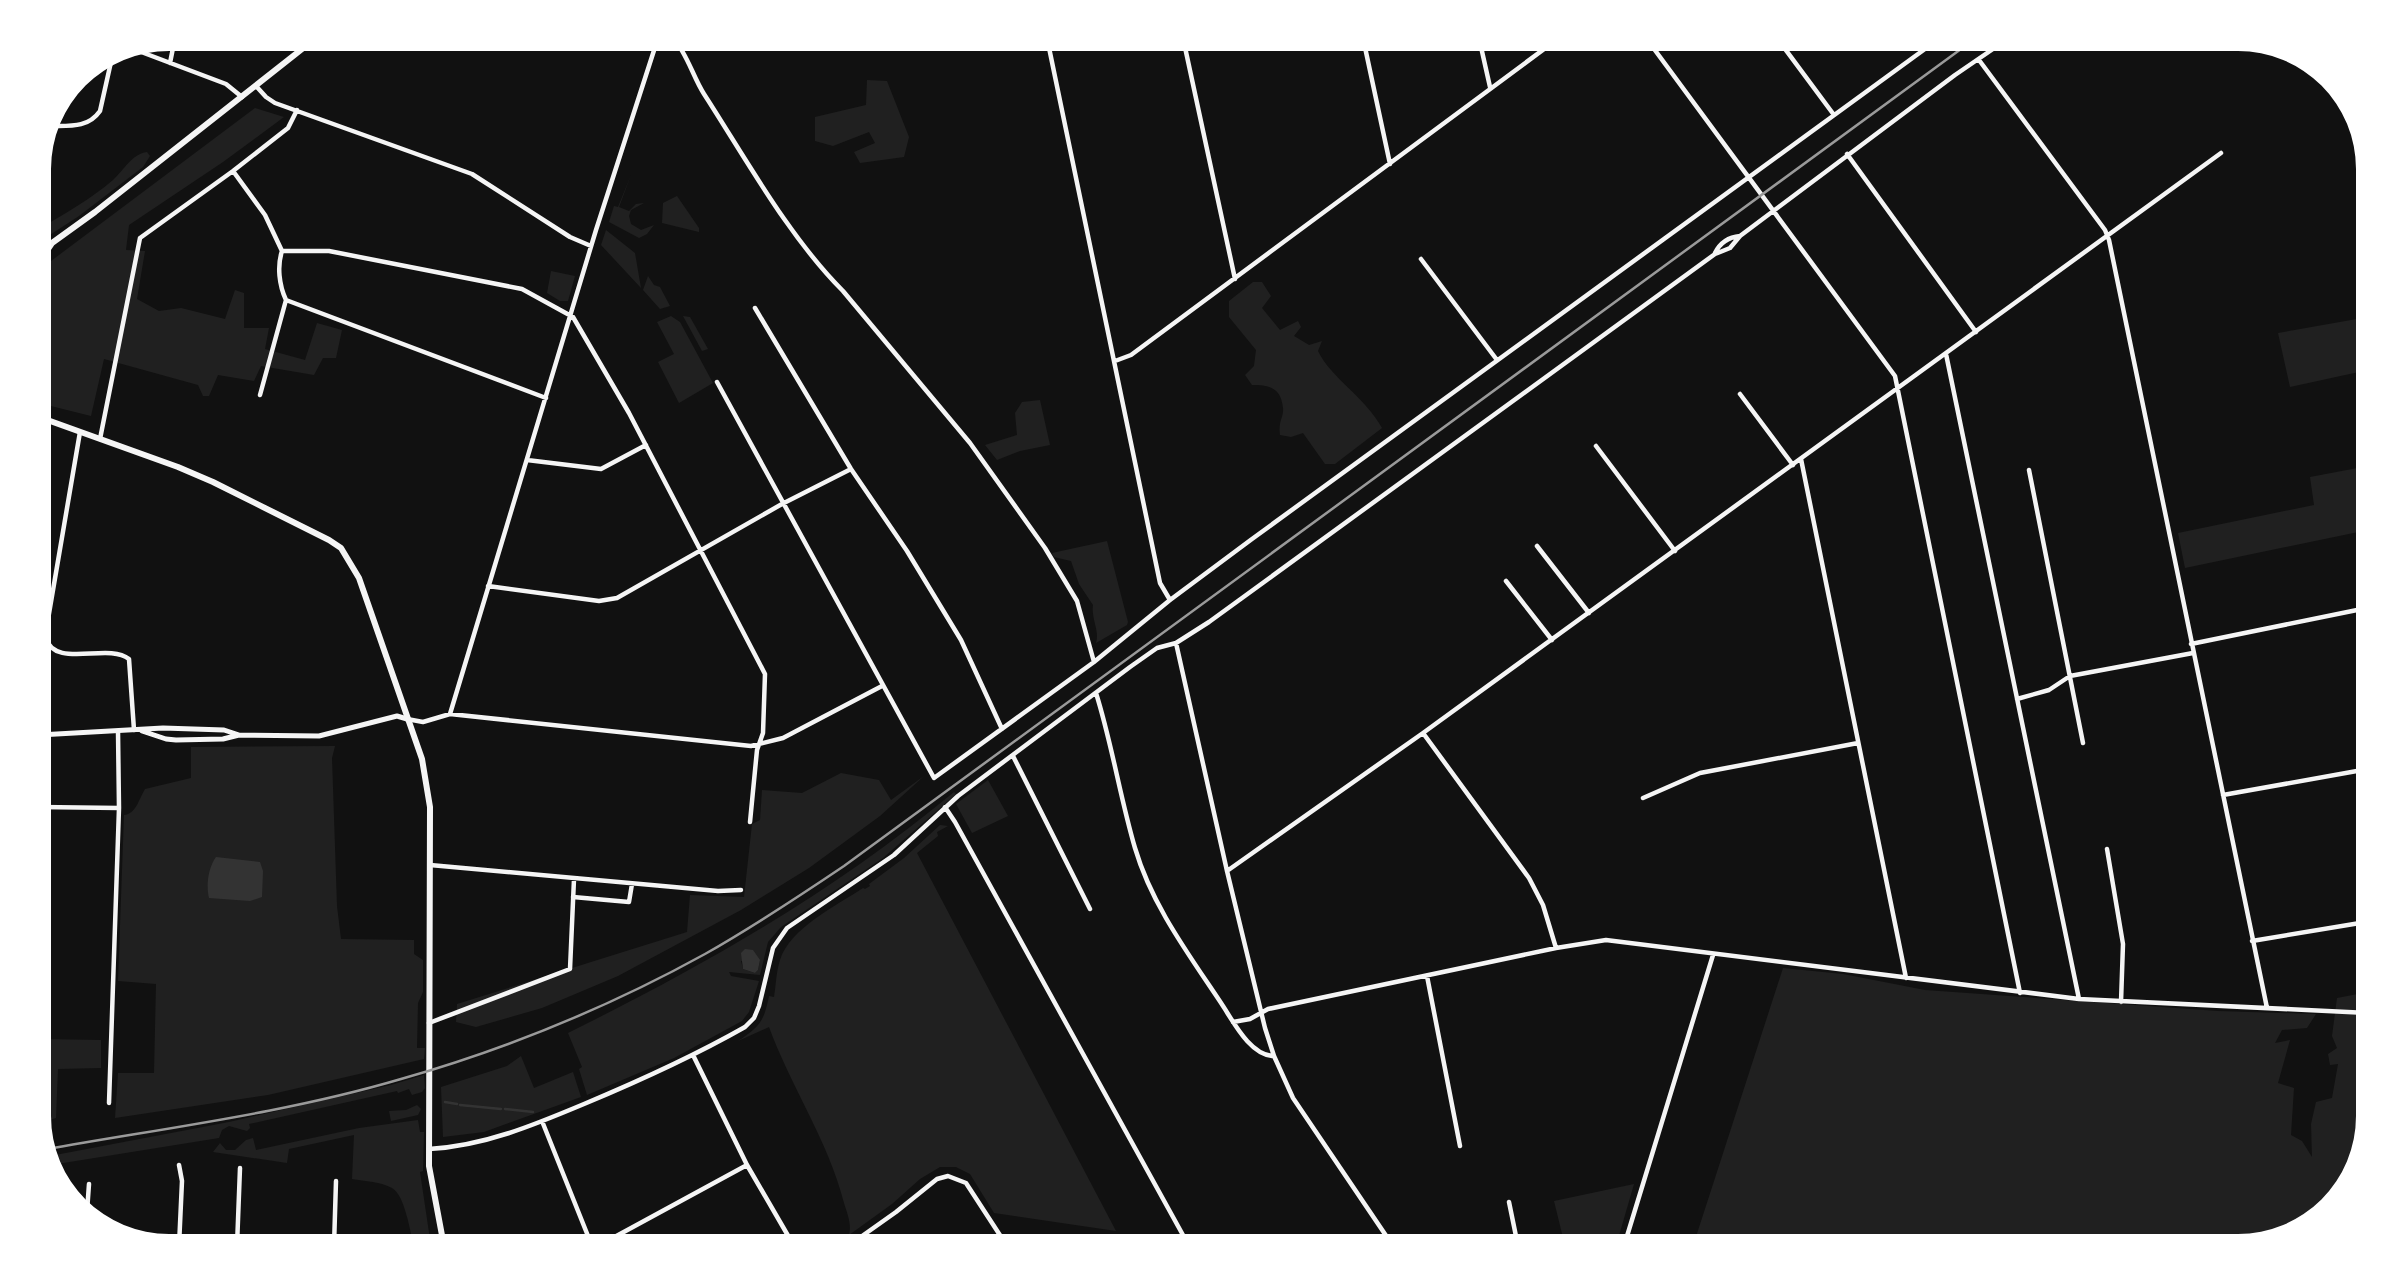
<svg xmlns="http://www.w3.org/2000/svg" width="2407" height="1285" font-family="'Source Serif 4',serif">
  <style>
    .green { fill: #202020; fill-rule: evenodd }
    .water { fill: #333 }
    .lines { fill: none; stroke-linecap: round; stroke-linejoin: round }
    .stream { stroke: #333; stroke-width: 2.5 }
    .minor { stroke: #f5f5f5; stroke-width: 4.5 }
    .tertiary { stroke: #f5f5f5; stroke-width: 5 }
    .secondary { stroke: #f5f5f5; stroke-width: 6 }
    .rail { stroke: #9a9a9a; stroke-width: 2.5 }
  </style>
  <rect width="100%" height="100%" fill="#111"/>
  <path class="green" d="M867,80L887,81L909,137L904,157L860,163L854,152L875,143L869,132L833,146L815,141V117L866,105Z
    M255,108L284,117L223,162L129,225L126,250L145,251L137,299L159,311L181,308L225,319L235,290L244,293V328H269L265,349L305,360L317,323L342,330L336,358H323L314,375L261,366L254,381L218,375L209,396H203L198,385L104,359L91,416L51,406L39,398V354H42L50,344L39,299V270Z
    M147,152L150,156L143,167L79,216L39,242V229C64,214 91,199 113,180C124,170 132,154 147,152Z
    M631,175L619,207L629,211L636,204L644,203L631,210L629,216L631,224L641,230L654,225L647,234L639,238L609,222L614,206L618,207Z
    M677,196L699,228V232L662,223L663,203Z
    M606,230L635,253L641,288L601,245Z
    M551,271L575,276L568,301H560L547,293Z
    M648,276L654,285L660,287L670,306L660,309L643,290Z
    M1253,282H1262L1271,296L1262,308L1280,330L1298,321L1301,327L1294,336L1309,345L1322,341L1318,351C1330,377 1366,398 1382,428L1335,464H1325L1303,433L1291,437L1280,435C1278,421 1284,417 1283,408C1281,387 1269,385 1252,385L1245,375L1254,366L1256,350L1229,317V301Z
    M671,316L680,322L713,383L679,403L658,362L674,354L657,322Z
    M683,316L690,317L708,349L702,351Z
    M2368,317V370L2290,387L2278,333Z
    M1040,400L1050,445L1020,451L997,460L985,445L1017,435L1015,413L1022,402Z
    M2368,420V459L2359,422Z
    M2368,466V530L2185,568L2178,533L2314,505L2310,477Z
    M1107,541L1128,622L1127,625L1096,643C1100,631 1091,619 1093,605L1079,584L1071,561L1054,557L1052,553Z
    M335,746L332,758L337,906L341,939L414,940V954L423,960V992L418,1003L417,1048H425L424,1059L268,1095L115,1118L118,1073H154L156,984L118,981L124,815C136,814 139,799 145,789L191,778V747Z
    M841,773L879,780L891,800L924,776L880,816L809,868L741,910L618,976L542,1008L476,1027L456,1022L457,1004L687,932L690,895L744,897L752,824L760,820L762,790L802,793Z
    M988,780L1008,816L972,833L956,804Z
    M954,792L956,794L883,858L781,927L768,942L760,975L729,972L731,976L759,981L749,1012L742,1021L674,1058L587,1095L579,1069L582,1067L568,1033C707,964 835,891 954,792ZM760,960L758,970L755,973L743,969L741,961Z
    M940,825L948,826L937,832L938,836L917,853L1116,1231L994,1213L970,1174L956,1167H940L920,1179L892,1204L849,1235C852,1224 847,1213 844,1203C828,1140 791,1087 769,1027L738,1041C759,1027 764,1022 769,996L774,997C776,985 776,973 780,960C790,928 836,906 863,888L865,889L870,886L869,884L904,858Z
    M1783,968L1843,974L1925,990L2218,1011L2316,1014L2307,1028L2282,1030L2275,1043L2290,1040L2278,1083L2294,1088L2291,1135L2302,1141L2312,1157L2311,1124L2316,1102L2332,1098L2338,1064L2330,1065L2328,1054L2337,1048L2332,1036L2337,998L2368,992V1116L2355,1174L2310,1225L2238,1246H1693Z
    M39,1039L101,1040V1068L58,1069L56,1118L39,1123Z
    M521,1056L534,1088L573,1072L581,1097L484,1132L443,1137L441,1087L507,1066Z
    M424,1075L425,1088L422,1092L412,1095L409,1089L398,1093L397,1091L249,1124L250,1128L247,1131L229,1126L222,1130L219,1138L57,1164L55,1171L50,1156L229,1122L391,1085Z
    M417,1105L421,1109L418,1115L391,1121L389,1111L406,1110Z
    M418,1120L420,1132H424L423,1171L420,1172L431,1246H414C410,1232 405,1195 392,1188C381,1182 365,1181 352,1179L354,1135L289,1149L287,1163L213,1152L220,1143L226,1150H235L246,1140L253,1138L256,1150L359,1128Z
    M1634,1184L1616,1246H1565L1554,1201Z"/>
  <path class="water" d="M216,857L260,862L263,871L262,897L250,901L209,898C206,886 208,868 216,857Z
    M745,949L753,950L760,960L758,970L755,973L743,969L741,953Z"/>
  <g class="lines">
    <path class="stream" d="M445,1102L457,1104
      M460,1105L501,1109
      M505,1109L533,1112"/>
    <path class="minor" d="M673,38C687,53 693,77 704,94C746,159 789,237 843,291L970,443L1045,548L1077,601L1094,662
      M1047,38L1160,583L1170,600
      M1183,38L1235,279
      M1363,38L1390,164
      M1479,38L1490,87
      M1646,38L1895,376L2020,993
      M1777,38L1834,115
      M128,47L226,84L242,97
      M1979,60L2105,230L2109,240L2267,1008
      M170,63L175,38
      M256,86L266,97L275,103L472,174L570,237L591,246
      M55,126C72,126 89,127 100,111L113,53
      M1847,154L1976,332
      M233,171L265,215L282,251
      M1715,253C1720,243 1729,237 1740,236
      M1421,259L1497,360
      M755,308L851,469L907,551L961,640L1002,729
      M1946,354L2079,999
      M1115,361L1131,355L1559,38
      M717,382L934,778L1094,662L1170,600L1252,539L1940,38
      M1740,394L1793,465
      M260,395L286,300
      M546,398L286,300C279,285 277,266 282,251H329L522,289L573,317L629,413L765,674L763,733L757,750L750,822
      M80,432L45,637C55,670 107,642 129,659L134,730
      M100,439L140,238L233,171L288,128L297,110
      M1596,446L1675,551
      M1801,459L1906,978
      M527,460L601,469L646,445
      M2029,470L2083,743
      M1537,546L1589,613
      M1506,581L1552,640
      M488,586L599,601L617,598L782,504L851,469
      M1176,643L1227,871L1265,1028L1274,1056L1293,1098L1393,1246
      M2191,644L2362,609
      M1096,693C1112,744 1120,797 1135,848C1152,906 1190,956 1223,1006C1234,1023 1251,1056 1274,1056
      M2017,699L2049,690L2070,676L2193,653
      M450,714L596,230L658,38
      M407,719L423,722L450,714L751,746L783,738L882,686
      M1423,733L1529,878L1543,905L1556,948
      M1013,756L1090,909
      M2223,795L2368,769
      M1643,798L1700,773L1858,743
      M39,807L119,808L118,731
      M945,807L955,822L1189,1246
      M2107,849L2123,944L2121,1002
      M430,865L718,891L741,890
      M1227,871L1423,733L2221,153
      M573,897L629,902L632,884
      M2252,941L2366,922
      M1427,976L1460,1146
      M1233,1022L1250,1019L1268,1009L1556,948L1606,940L2079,999L2368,1013
      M429,1023L570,969L574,879
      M693,1055L747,1165L794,1246
      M109,1103L119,808
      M542,1121L592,1246
      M429,1149C484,1146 534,1125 584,1104C639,1081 694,1056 745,1027L754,1018L759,1006L773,948L787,928L894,855L958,796L1130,667L1157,648L1176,643L1209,622L1715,254L1730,248L1740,236L1955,75L2009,38
      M179,1165L182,1181L179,1246
      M1509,1202L1518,1246
      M87,1212L89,1184
      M237,1246L240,1168
      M334,1246L336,1181
      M598,1246L747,1165
      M848,1246L896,1212L937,1179L948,1176L966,1183L1007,1246
      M1624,1246L1713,955"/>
    <path class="tertiary" d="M142,731L166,739L176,740L223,739L239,735L319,736L397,716L407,719
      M39,735L163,728L224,730L239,735"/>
    <path class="secondary" d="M39,248L52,243L95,212L316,38
      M39,259L44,255L52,243
      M39,417L178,467L213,482L329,540L341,548L359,578L422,759L430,807L429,1166L444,1246"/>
    <path class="rail" d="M47,1149C165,1128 286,1113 401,1079C506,1049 609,1007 705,954C753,927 798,897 844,866L1976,38"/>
  </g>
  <path d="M0 0H2407V1285H0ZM169 51H2238A118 118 0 0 1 2356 169V1116A118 118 0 0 1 2238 1234H169A118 118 0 0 1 51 1116V169A118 118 0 0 1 169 51Z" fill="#fff" fill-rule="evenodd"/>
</svg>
